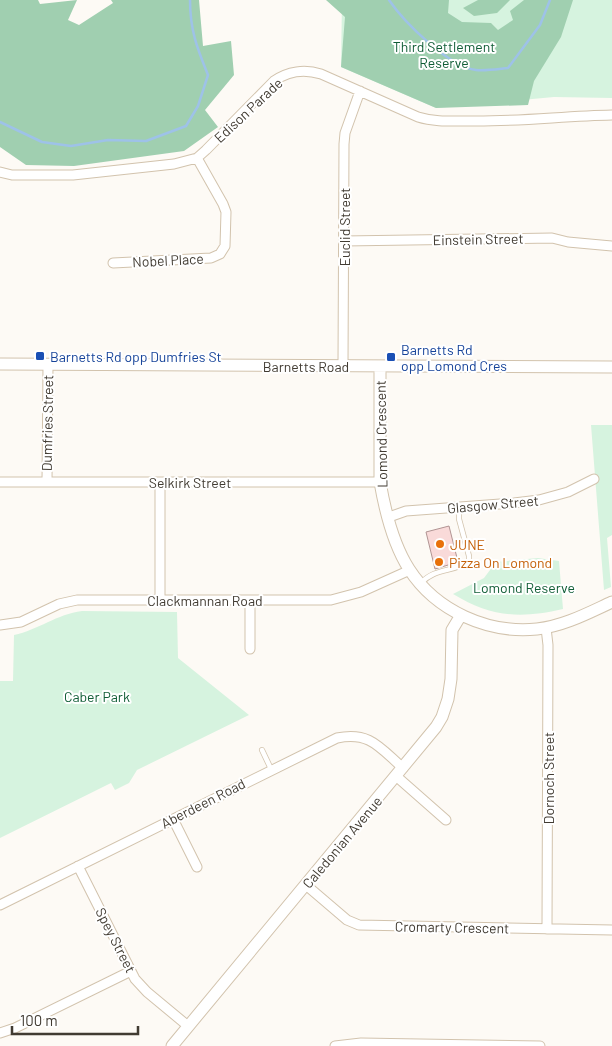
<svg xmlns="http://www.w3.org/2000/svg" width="612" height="1046" font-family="Barlow,sans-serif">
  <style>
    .green { fill: #d6f3df }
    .forest { fill: #a0cfb0 }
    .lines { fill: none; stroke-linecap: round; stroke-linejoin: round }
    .stream { stroke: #9ec2e8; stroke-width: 2.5 }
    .building { fill: #f9dad9; stroke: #b19493 }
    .service-casing { stroke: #d2c3ad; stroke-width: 6 }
    .minor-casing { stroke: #d2c3ad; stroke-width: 11 }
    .tertiary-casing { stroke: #d2c3ad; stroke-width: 13 }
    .service { stroke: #fff; stroke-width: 4.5 }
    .minor { stroke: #fff; stroke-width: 9 }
    .tertiary { stroke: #fff; stroke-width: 11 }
    .transit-dot { fill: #1a4fb4; stroke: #fff; stroke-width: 2 }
    .food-dot { fill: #e8710a; stroke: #fff; stroke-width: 2 }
    .labels { text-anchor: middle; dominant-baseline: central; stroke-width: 4; stroke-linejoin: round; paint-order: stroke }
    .park-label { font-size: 14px; fill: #105d36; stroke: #fff }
    .street-label { font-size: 14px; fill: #413b32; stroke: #fff }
    .transit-label { font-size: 14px; fill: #164399; stroke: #fff; text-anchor: start }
    .food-label { font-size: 14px; fill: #c56008; stroke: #fff; text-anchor: start }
  </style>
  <rect width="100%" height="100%" fill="#fdfaf5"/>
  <path class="green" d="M342,0H612V98L554,97L436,108L341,67Z
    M591,425H612V535L607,538L611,587L604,590Z
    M538,558L559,561L563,609C520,619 491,617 453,594L484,578L496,562Z
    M82,611L177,612L178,658L249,715L137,770L129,783L115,790L111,783L0,838V681H13L14,635C38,630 57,614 82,611Z"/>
  <path class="forest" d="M0,0H38L40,4L77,0L68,20L79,25L113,3L111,0H199L203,46L231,41L234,75L205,110L218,127L184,151L74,166L26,165L0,147Z
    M326,0H449L448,13L462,22L491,23L498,30L513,20L510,11L524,0H573L561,37L534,81L528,105L436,108L341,67L345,17Z
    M478,0H510L497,13L474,16L463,8Z"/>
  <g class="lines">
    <path class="stream" d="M389,0C404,22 449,67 476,70C486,71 498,69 508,68L540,25L550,0
      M0,122L42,142L71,146L108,140L146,141L186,126L198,106L208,75C197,48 190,30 190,0"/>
  </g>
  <path class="building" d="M449,526L458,562L435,569L426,532Z"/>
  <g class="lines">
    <g class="service-casing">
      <path id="service" d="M421,583C436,567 453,573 469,561V556L459,519V507
        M262,750L271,769"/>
    </g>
    <g class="minor-casing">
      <path id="minor" d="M0,172L12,175H73L174,164L197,158L206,150L274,81C288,71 305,69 321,74L418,117C434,122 451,121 468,121C516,122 564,116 612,115
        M344,241L552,238L568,242L612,246
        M113,263L211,258L220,254L225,246L226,212L223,204L197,158
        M343,366L344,144L345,133L360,91
        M0,482H380
        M47,482L48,365
        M160,482V599
        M389,517L406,511L514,503L539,500L568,492L594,479
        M0,625L21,622L59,604L77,600H331L361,592L410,570
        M546,628L548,645L547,929
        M250,649V600
        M396,776L446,820
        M173,819L197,867
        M78,866L135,979L147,992L188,1026
        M306,885L347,920L359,925L612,930
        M0,905L337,738C370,731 380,748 403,768
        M0,1033L15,1028L131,971
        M335,1046L361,1043L540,1046"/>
    </g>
    <g class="tertiary-casing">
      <path id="tertiary" d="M0,364L612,367
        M380,366V482C385,511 393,544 409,569C436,611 488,634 537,629C564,626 588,613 612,602
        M172,1046L436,727L442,717L448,699L451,679L452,630L461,615"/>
    </g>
    <use href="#service" class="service"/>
    <use href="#minor" class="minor"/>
    <use href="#tertiary" class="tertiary"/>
  </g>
  <g class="transit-dot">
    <rect x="35" y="351" width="10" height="10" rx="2.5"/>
    <rect x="386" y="352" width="10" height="10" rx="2.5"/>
  </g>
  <g class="food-dot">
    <circle cx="440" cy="544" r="5"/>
    <circle cx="439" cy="562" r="5"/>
  </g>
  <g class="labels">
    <g class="park-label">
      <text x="444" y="46">Third Settlement<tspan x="444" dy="16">Reserve</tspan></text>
      <text x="524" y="587">Lomond Reserve</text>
      <text x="97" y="696">Caber Park</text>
    </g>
    <g class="street-label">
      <text transform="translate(248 110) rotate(-43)">Edison Parade</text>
      <text transform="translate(344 227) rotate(-90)">Euclid Street</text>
      <text transform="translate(478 239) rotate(-1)">Einstein Street</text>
      <text transform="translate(168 260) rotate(-3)">Nobel Place</text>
      <text x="306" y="366">Barnetts Road</text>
      <text transform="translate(47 423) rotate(-89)">Dumfries Street</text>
      <text transform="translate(381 434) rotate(-91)">Lomond Crescent</text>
      <text x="190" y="482">Selkirk Street</text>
      <text transform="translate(493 504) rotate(-5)">Glasgow Street</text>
      <text x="205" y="600">Clackmannan Road</text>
      <text transform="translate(548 778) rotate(-90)">Dornoch Street</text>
      <text transform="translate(203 803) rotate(-27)">Aberdeen Road</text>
      <text transform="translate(342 842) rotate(-50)">Caledonian Avenue</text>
      <text transform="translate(452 927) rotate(1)">Cromarty Crescent</text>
      <text transform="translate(116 940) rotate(63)">Spey Street</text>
    </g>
    <g class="transit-label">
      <text x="401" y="349">Barnetts Rd<tspan x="401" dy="16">opp Lomond Cres</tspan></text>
      <text x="50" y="356">Barnetts Rd opp Dumfries St</text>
    </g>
    <g class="food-label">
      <text x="450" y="544">JUNE</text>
      <text x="449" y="562">Pizza On Lomond</text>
    </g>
  </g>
  <path d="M12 1026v8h126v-8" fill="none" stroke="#413b32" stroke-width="2.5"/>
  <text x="20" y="1026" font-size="15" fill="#413b32" stroke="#ffffff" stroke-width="4" paint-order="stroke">100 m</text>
</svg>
